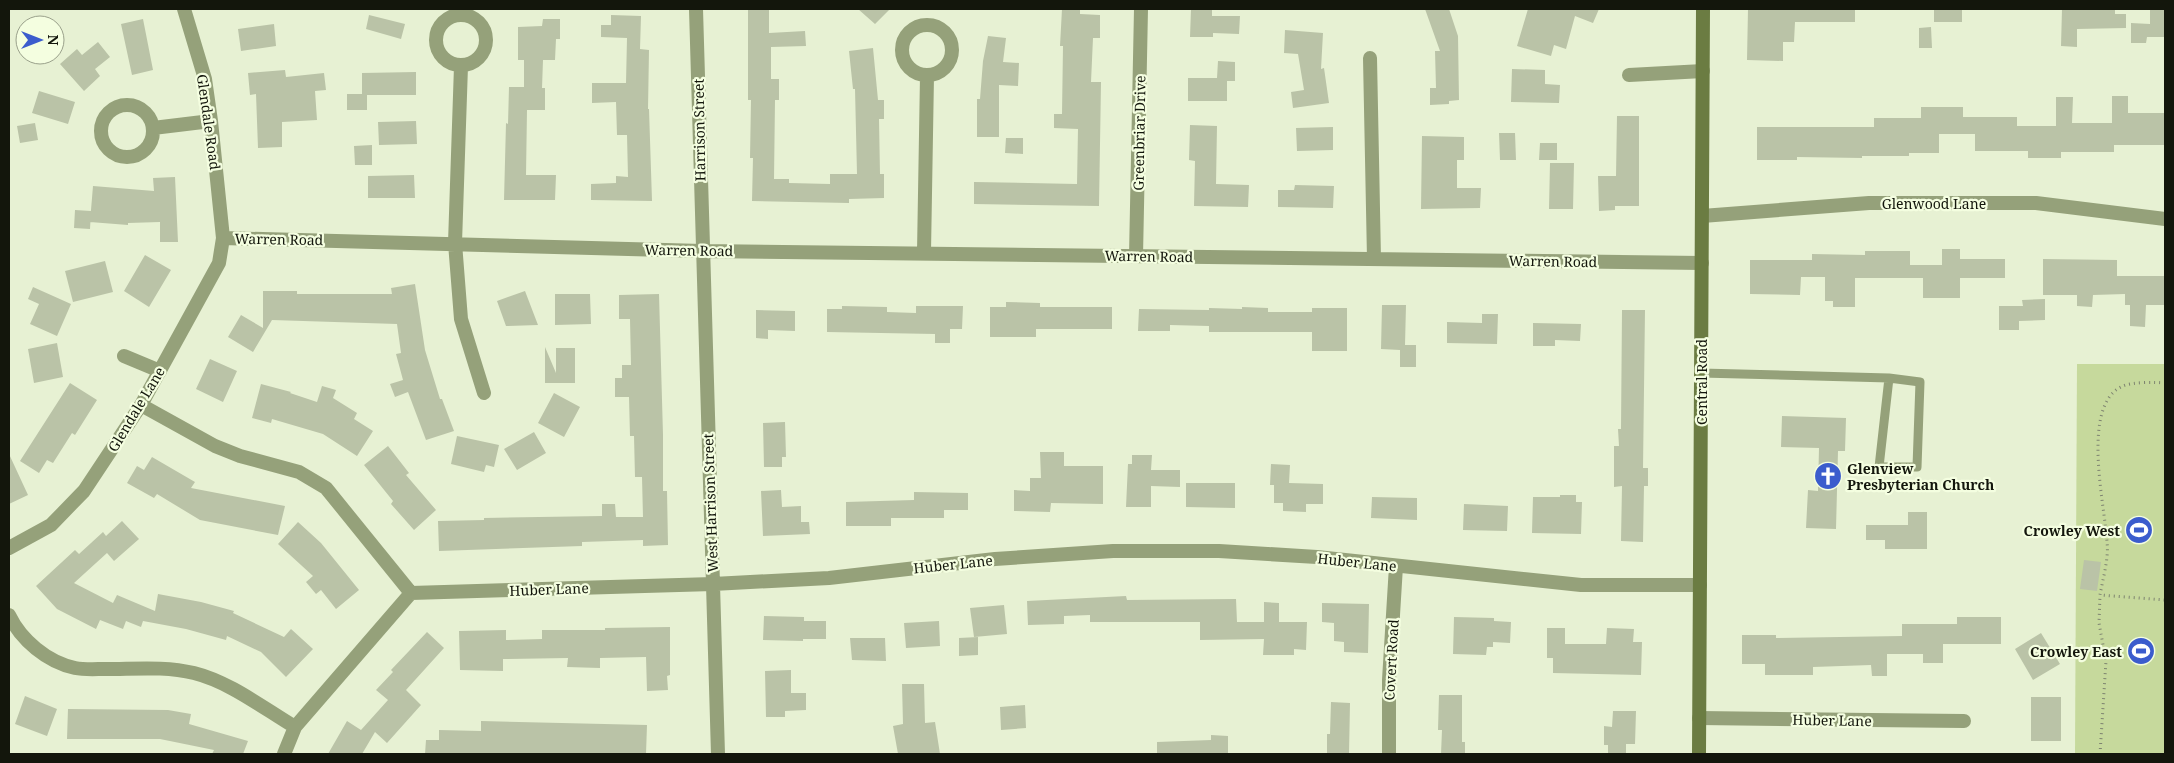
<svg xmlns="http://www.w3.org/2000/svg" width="2174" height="763" font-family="'Noto Serif',serif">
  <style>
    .green { fill: #c6d99c }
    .building { fill: #bac3a7 }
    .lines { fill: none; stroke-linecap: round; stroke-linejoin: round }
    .path { stroke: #7e8470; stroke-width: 3; stroke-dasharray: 1 4; stroke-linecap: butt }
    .service { stroke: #95a17a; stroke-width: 9 }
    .minor { stroke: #95a17a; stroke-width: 14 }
    .secondary { stroke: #6b7c42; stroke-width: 14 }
    .labels { text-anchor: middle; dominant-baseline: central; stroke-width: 4.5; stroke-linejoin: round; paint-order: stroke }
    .street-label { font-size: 14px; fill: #13160c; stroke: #f4fee0 }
    .poi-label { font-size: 14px; font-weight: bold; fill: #13160c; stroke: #f4fee0; text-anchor: end }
  </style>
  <rect width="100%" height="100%" fill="#e7f1d3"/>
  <path class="green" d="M2077,364H2165V754H2075Z"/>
  <path class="building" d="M748,9H769V33L805,31L806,46L771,47V79H779V100H775L774,179H789V183L830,184V174H857L855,89H853L849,51L873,48L878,100H884V119H879L880,174H884V198L849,199V203L752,201L753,158H750L751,100H748Z
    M858,9H890L875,24Z
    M1062,9H1080V14L1100,15V38H1093L1091,82H1101L1099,206L974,204V182L1077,184L1078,129L1054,128V114H1062L1063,46H1060Z
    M1191,9H1212V16H1240L1239,34L1213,33V37H1190Z
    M1425,9H1449L1458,36L1459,100L1449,101V104L1430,105V88H1436L1435,51H1440Z
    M1528,9H1599L1593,23L1575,16L1566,49L1554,45L1551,56L1517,46Z
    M1748,9H1855V22H1795L1794,42H1783V61L1747,60Z
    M1934,9H1962V22H1934Z
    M2062,9H2115V14H2126V28L2077,29V47L2061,46Z
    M2150,9H2165V37H2147L2146,43H2131V23L2150,24Z
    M369,15L405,24L401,39L366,29Z
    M611,15L641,16L640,49L649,50L648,109H649L652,201L591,200V184L616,183V176L628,177L627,135H617L616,102L592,103V83H626L627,38L601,37V25H611Z
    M143,19L153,70L132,75L121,24Z
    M543,19H560V39H556L555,60H543L542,88H545V110H527L526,175H556L555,200H504L506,123L508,124L509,87H524V60H518V27L542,26Z
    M274,24L276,46L241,51L238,29Z
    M1931,27L1932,48H1919V28Z
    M1285,30L1323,33L1321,69L1324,68L1329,103L1293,108L1291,92L1304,90L1298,54L1284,53Z
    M988,36L1006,38L1003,62L1019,63L1018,86L999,85V137H977V99H980L983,61Z
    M98,42L110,57L95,69L100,76L84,91L60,64L77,49L82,55Z
    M1218,61L1235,62V81H1227V101H1188V78H1217Z
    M1512,69L1545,70V84L1560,85L1559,103L1511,102Z
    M285,70L286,77L324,73L326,90L315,91L317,120L282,122V147L258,148L256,94L250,95L248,73Z
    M416,72V95H367V110H347V94H362V73Z
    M39,91L75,102L68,124L32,113Z
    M2112,96H2128V113H2165V145H2114V152H2061V158H2028V151H1975V134H1939V153H1909V156H1862V158L1797,157V160H1757V127H1874V118H1921V107H1963V117H2017V126H2056V97H2073L2072,123H2112Z
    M1617,116H1639V206H1615V210L1599,211L1598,176H1616Z
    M416,121L417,144L379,145L378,122Z
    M35,123L38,140L20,143L17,126Z
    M1190,125L1217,126L1216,184L1249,185L1248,207L1194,206L1195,161L1189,160Z
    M1333,127V150L1297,151L1296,128Z
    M1499,133H1515L1516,160H1500Z
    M1422,136L1464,137V160H1457V188H1481L1480,208L1421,209Z
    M1006,138H1023V154L1005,153Z
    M1540,143H1557V160H1539Z
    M372,145V165H355L354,146Z
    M1550,163H1574L1573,209H1549Z
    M414,175L415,198H368V176Z
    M175,177L178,242H160V222L128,223V225L90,222L93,186L154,191L153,178Z
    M1295,185L1334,186L1333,208L1278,207V190H1294Z
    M75,210L91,211L90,229L74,228Z
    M1942,249H1960V259H2005V278H1960V298H1923V278H1855V307H1833V301H1825V277H1801L1800,295L1750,294V260H1812V254L1865,255V251H1910V265H1942Z
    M145,255L171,270L149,307L124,291Z
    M2043,259L2117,260V276H2165V305H2146L2145,327L2130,326V305H2125V294L2093,295L2092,307L2077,306V295H2043Z
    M105,261L113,292L73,302L65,271Z
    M415,284L425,350L440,399H442L454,431L426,440L408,392L395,397L390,384L403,380L396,354L401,353L397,324L272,320L253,352L228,337L241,315L263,328V291H297V294H392L391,288Z
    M33,287L71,304L57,336L30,324L39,304L28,299Z
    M525,291L538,325L506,326L497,301Z
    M555,294H590L591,324L555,325Z
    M659,294L663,435V491H667L668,545L643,546V540L582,542V546L439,551L438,521L484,520V518L602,516V504H615L616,517H643L642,477H635L634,436H630L629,397H615V378H622V365H631L630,319H619V295Z
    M2045,299V320L2019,321V330H1999V306H2023L2022,300Z
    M1006,302L1040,303V307H1112V329H1036V337H990V307H1006Z
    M1382,305H1406L1405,345H1416V367H1400V350L1381,349Z
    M842,306L887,307V312L916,313V306H963L962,329H950V343H935V334L827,332V309H842Z
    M1242,307L1268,308V312H1312V308H1347V351H1312V332H1209V326L1170,325V331H1138L1139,309L1209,310V308L1242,309Z
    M756,310L795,311V331L768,330V339L756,338Z
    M1622,310H1645L1643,468H1648V486H1644L1643,542L1621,541L1622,486L1614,487V446H1619L1618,429H1621Z
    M1482,314H1498L1497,344L1447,343V322L1482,323Z
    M1533,323L1581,324L1580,341L1555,340V346H1533Z
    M57,343L63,377L34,383L28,349Z
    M545,347L556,373V348H575V383H545Z
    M210,359L237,371L223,402L196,389Z
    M70,383L97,400L75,435L72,433L53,463L47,460L39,473L20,461Z
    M261,384L291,392L290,393L317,402L322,386L336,390L333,398L357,413L354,419L373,431L357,456L323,434L272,419L271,423L252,418Z
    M554,393L580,407L564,437L538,423Z
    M1782,416L1846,418L1845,451H1838L1836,529L1806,528L1808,490L1818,491L1819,448L1781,447Z
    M785,422L786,457H782V467H764L763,423Z
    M534,432L546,453L517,470L504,449Z
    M457,436L499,445L494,467L486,465L484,472L451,464Z
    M388,446L409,473L406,475L436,510L414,530L391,504L393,501L364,465Z
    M1040,452H1064V466H1103V504L1051,503L1050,512L1014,511V490L1030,491V478H1041Z
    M9,454L28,495L9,504Z
    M1132,455H1152L1151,470H1180V487L1151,486V507H1126L1128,464H1132Z
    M152,457L195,482L191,488L285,506L278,535L200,520L157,494L154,498L127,483L137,466L144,470Z
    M1271,464L1290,465L1289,483L1323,484V504H1306V512L1283,511V503H1274V485H1270Z
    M1186,483H1235V508L1186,507Z
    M781,490L782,507L801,506V522H809L810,534L763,536L761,491Z
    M914,492L968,493V510H944V518H891V526H846V502L914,500Z
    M1560,495H1576V502H1582L1581,534L1532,533L1533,497H1560Z
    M1372,497L1417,498V520L1371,518Z
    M1464,504L1508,506L1507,531L1463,530Z
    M1908,512H1927V549H1885V540H1866V525H1908Z
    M122,521L139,539L114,561L107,553L74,583L113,603L117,595L155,611L158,594L201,602L234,611L233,613L284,637L291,629L313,649L286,677L261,652L227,636L226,640L186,629L143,621L141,627L126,621L123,629L100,620L96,629L57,609L36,586L75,550L79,554L103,532L106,536Z
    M298,522L321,543L359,590L336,609L321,590L316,594L306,582L313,576L278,544Z
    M2084,560L2101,562L2097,591L2080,589Z
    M1126,596L1127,600L1236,599L1237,622H1264V602L1279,603V622H1307L1306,650L1294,649V655H1263L1264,639L1200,640V622H1090V615L1064,616V624L1028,625L1027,601Z
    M1322,603L1369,604L1368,653L1344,652V642L1334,641V623L1322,622Z
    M1004,605L1007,634L974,637L970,608Z
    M764,616L804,617V621H826V639H803V641L763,640Z
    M1454,617L1494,618V621L1511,622L1510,643L1493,642V647H1487L1486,655L1453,654Z
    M1957,617H2001V644H1943V663H1923V654H1887V676H1872L1871,665L1813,667V675H1765V664H1742V635H1776V638L1902,636V624H1957Z
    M939,621L940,646L906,648L904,623Z
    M670,627V675L667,676L668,690L647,691L646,657L600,658V668L567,667L568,658L503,659V671L460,670L459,631L506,630V640L542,639V630H605V628Z
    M1547,628H1565V644H1606L1607,628L1634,629L1633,642H1642L1641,675L1553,673V658H1547Z
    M427,632L444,648L406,690L421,705L387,743L375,732L362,754H328L347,721L361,730L388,700L376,690L393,672L391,670Z
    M2041,633L2060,664L2033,680L2015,649Z
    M978,637V655L959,656V638Z
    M850,638H885L886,661L852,660Z
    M791,670V693H806V710L785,711V717H766L765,671Z
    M902,684H924L925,723L935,722L940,754H898L893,726L903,724Z
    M1439,695H1462V742H1465V754H1441L1442,730H1438Z
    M25,696L57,709L47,736L15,724Z
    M2031,697H2061V741H2031Z
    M1331,702L1350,703L1349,754H1327V734H1330Z
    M1025,705L1026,728L1001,730L1000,707Z
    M68,709L168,710L191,714L189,724L248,741L243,754H212L214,750L160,739H67Z
    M1613,711H1636L1635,744H1626V754H1608V745H1604V726L1612,727Z
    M481,721L647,725L646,754H425L426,740H439V730L481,731Z
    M1211,735L1228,736V754H1157V742L1211,740Z"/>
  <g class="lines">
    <path class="path" d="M2165,383C2156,382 2131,382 2123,386C2080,404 2105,505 2107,542C2109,558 2103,578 2100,595L2165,600
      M2100,754L2106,661L2099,623L2100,595"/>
    <path class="service" d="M1701,373L1889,378L1879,467H1917L1920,382L1889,378"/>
    <path class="minor" d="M696,9L718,754
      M436 40a25 25 0 1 1 50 0a25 25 0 1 1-50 0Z
      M902 50a25 25 0 1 1 50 0a25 25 0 1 1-50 0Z
      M1370,58L1374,259
      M461,66L455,243L461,319L484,393
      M1629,75L1703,71
      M101 131a26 26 0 1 1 52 0a26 26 0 1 1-52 0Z
      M153,128L211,121
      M1702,216L1869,203H2036L2165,219
      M223,238L702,251L1702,263
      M924,252L927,76
      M1136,256L1141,9
      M124,356L160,371
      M141,405L215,446L240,456L299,472L326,488L411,593
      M9,548L51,525L84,491L141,405L219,263L223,238L211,121L205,79L184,9
      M9,615C21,640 47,662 75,668C85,670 96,669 106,669C135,669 165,666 194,673C230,682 263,708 295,727
      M1699,718L1964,721
      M284,754L295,727L411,593L713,584L829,578L995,559L1113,551H1219L1317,557L1581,585H1700
      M1389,754V680L1396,566"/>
    <path class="secondary" d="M1699,754L1703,9"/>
  </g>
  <defs>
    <g id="church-disc" transform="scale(1.4375)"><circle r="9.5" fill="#3b5ccd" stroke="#f4fee0"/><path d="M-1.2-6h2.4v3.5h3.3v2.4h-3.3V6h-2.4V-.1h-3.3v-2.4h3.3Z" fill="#fff"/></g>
    <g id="stadium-disc" transform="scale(1.4375)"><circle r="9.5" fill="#3b5ccd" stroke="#f4fee0"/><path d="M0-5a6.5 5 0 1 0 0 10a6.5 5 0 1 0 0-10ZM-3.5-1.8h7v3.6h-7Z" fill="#fff"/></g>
  </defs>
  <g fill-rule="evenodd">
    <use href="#church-disc" x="1828" y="476"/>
    <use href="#stadium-disc" x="2139" y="530"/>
    <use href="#stadium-disc" x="2141" y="651"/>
  </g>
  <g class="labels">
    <g class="street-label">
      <text transform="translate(209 122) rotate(82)">Glendale Road</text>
      <text transform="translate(699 130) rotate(-91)">Harrison Street</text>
      <text transform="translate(1139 133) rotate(-89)">Greenbriar Drive</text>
      <text x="1934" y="203">Glenwood Lane</text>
      <text transform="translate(279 239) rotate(1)">Warren Road</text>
      <text transform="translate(689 250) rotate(1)">Warren Road</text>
      <text transform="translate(1149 256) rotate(1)">Warren Road</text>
      <text transform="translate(1553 261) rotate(1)">Warren Road</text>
      <text transform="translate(1701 382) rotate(-90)">Central Road</text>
      <text transform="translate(136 409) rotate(-59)">Glendale Lane</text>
      <text transform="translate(710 503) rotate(-92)">West Harrison Street</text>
      <text transform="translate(1357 562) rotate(6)">Huber Lane</text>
      <text transform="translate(953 564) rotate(-6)">Huber Lane</text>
      <text transform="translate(549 589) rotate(-2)">Huber Lane</text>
      <text transform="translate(1391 660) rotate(-87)">Covert Road</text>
      <text transform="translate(1832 720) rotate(1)">Huber Lane</text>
    </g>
    <g class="poi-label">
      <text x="1847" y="468" text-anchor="start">Glenview<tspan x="1847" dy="16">Presbyterian Church</tspan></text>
      <text x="2120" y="530">Crowley West</text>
      <text x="2122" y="651">Crowley East</text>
    </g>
  </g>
  <rect width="2174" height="763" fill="none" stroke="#13160c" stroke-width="20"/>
  <g transform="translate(40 40) rotate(90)"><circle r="24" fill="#f4fee0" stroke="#9aa18b"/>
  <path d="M0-4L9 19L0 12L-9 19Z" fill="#3b5ccd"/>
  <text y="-8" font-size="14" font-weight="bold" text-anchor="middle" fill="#13160c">N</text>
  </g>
</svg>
